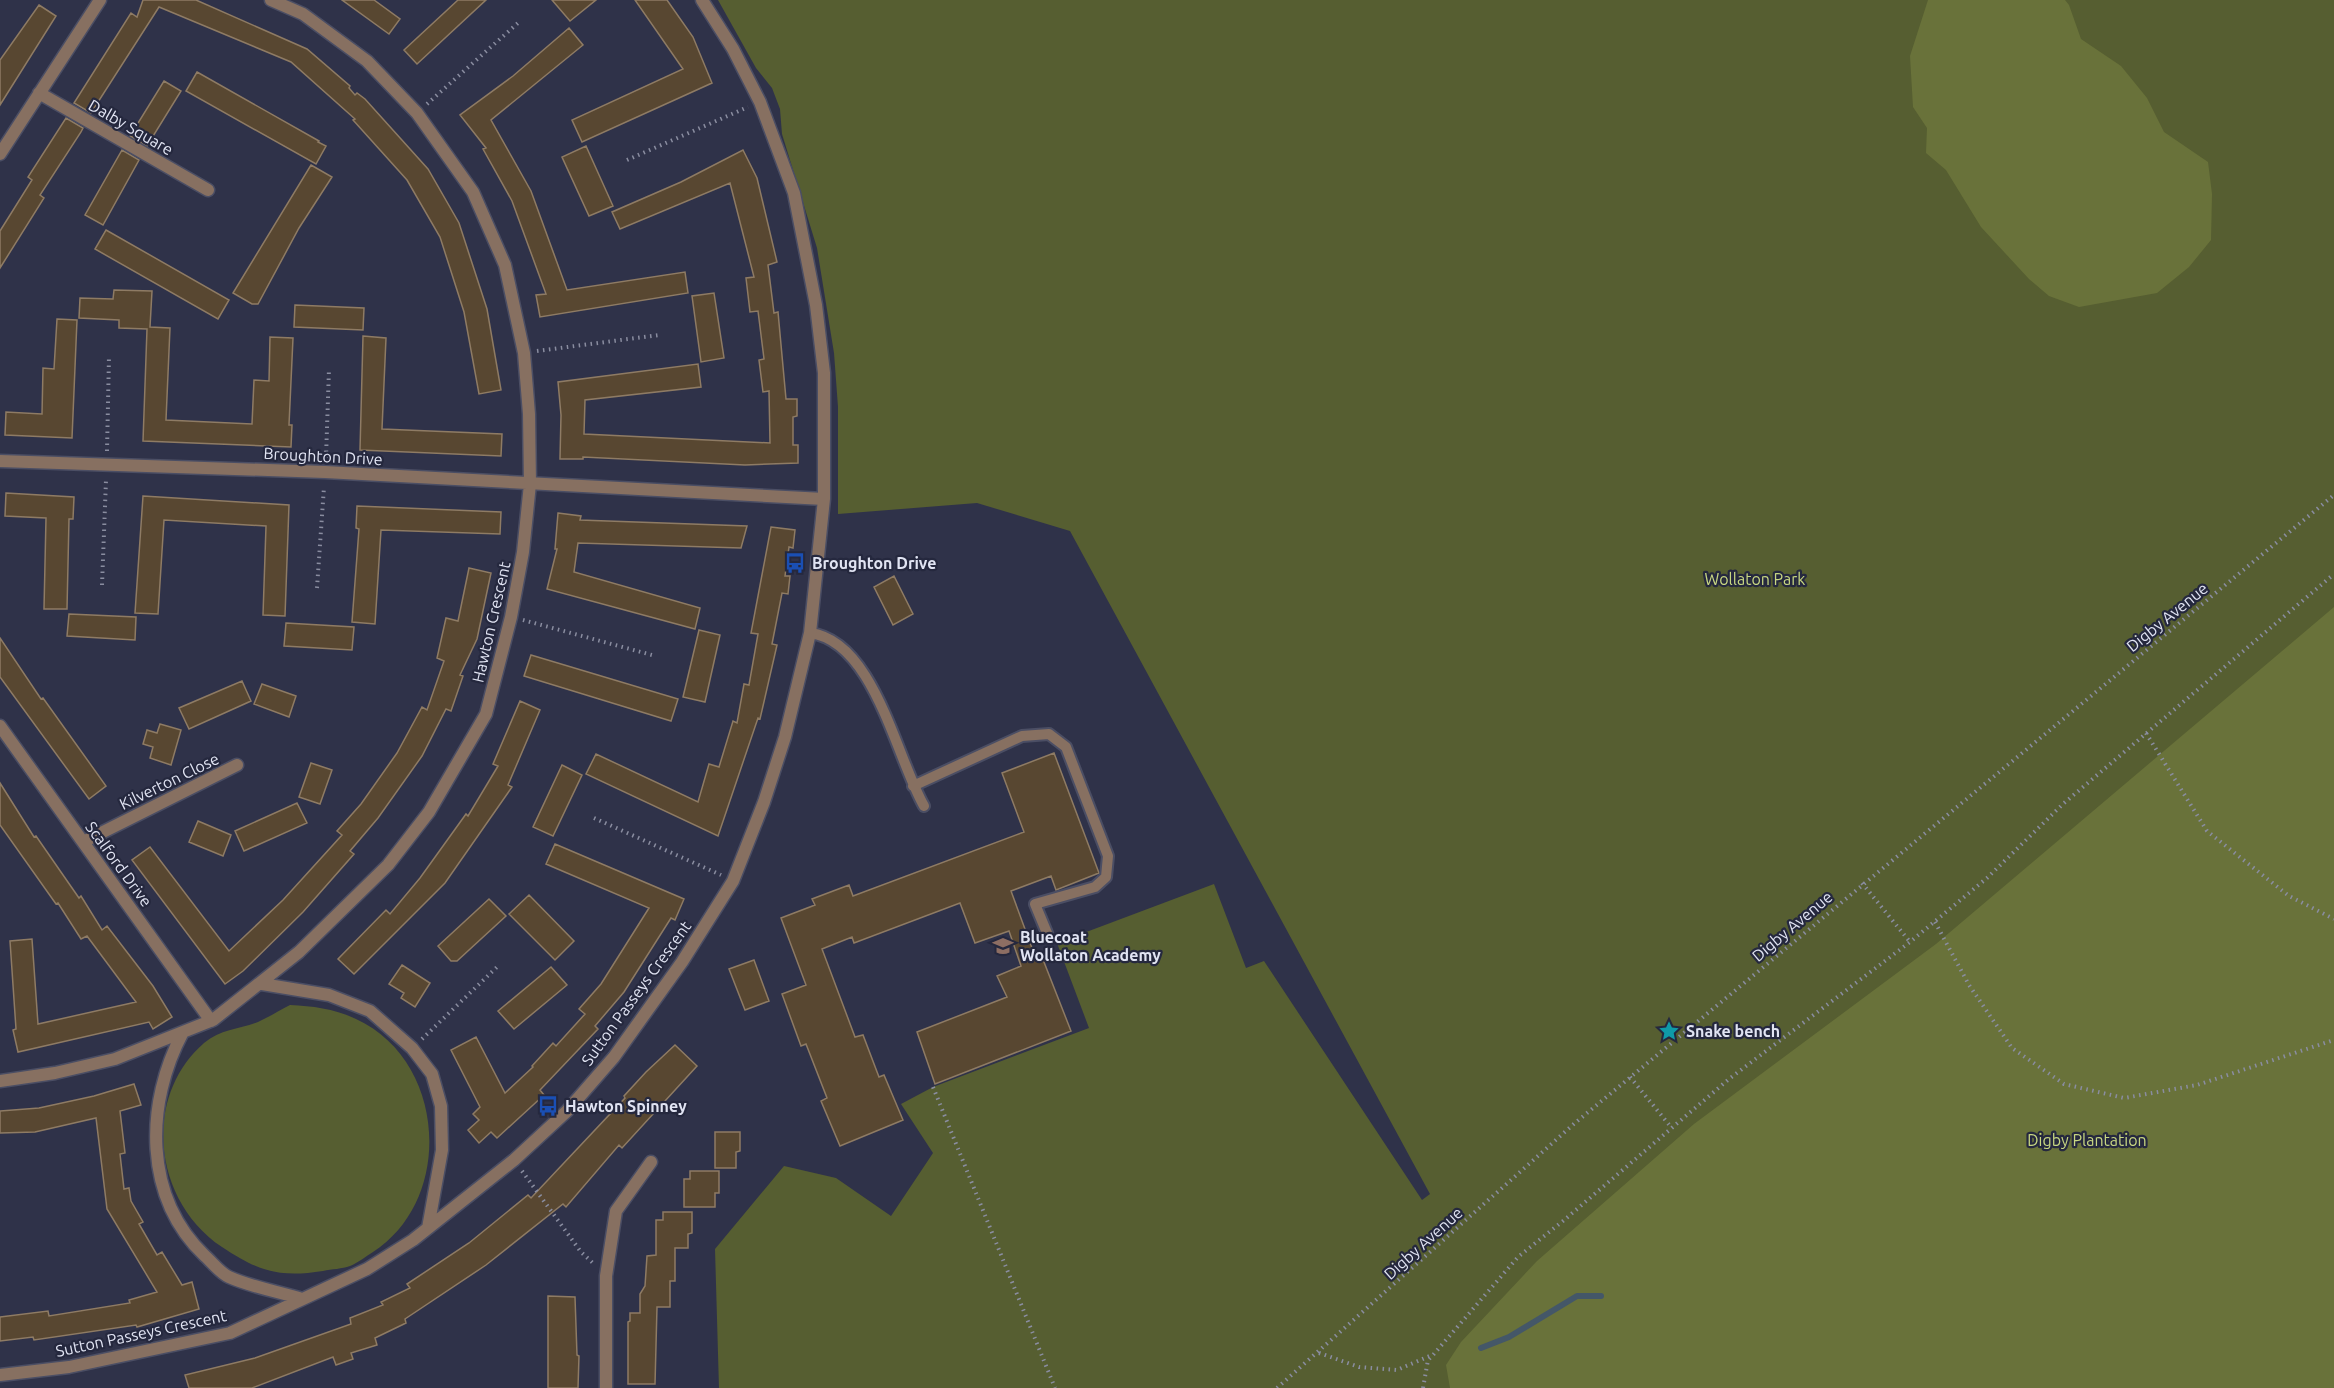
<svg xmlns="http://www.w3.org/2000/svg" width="2334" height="1388" font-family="Ubuntu,sans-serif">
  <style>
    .green { fill: #565e31 }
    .forest { fill: #69723a }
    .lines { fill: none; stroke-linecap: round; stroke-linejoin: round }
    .stream { stroke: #445768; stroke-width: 6 }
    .building { fill: #584731; stroke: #8e7b64; stroke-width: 1.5 }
    .service-casing { stroke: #4b4e64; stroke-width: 14 }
    .minor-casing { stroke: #4b4e64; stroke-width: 15 }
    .path { stroke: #8a8da0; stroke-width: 4; stroke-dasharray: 1.5 4.5; stroke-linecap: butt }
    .service { stroke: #877061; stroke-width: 10 }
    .minor { stroke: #877061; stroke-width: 12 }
    .labels { text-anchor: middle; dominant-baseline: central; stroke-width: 4.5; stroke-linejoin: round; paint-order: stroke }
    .street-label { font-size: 16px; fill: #e1e4f3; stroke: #25283e }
    .poi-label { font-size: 16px; font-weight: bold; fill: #e1e4f3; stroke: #25283e; text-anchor: start }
    .park-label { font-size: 16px; fill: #c8d782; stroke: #25283e }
  </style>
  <rect width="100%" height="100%" fill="#2f3249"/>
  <path class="green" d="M718,0H2334V1388H719L715,1249L784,1166L836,1178L891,1216L933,1153L901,1104L933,1087L1089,1028L1057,943L1214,884L1246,968L1264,961L1422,1200L1430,1194L1070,531L977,503L838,514V407L834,353L817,248L782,134L780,109L772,88L756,68Z
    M290,1005C313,1006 335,1009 356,1019C446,1060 455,1199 373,1252C366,1256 358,1263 350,1266C342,1269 332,1269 323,1271C279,1278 258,1271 222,1247C154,1202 141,1098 204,1043C221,1029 239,1029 258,1022C269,1017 280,1010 290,1005Z"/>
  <path class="forest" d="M1928,0H2065L2069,5L2081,39L2121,66L2147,98L2164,132L2208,162L2212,194L2211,240L2189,267L2157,293L2079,307L2049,296L2029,279L1981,227L1946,170L1926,153L1927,128L1913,107L1910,56Z
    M2334,607V1388H1450L1446,1365L1461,1342L1537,1261L1694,1124L1936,944Z"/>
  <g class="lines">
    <path class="stream" d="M1481,1348L1509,1337L1577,1296H1601"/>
  </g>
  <path class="building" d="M143,0H196L307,49L350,86L349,88L355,95L357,93L365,99L428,169L459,223L487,309L501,390L479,394L464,312L440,237L407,180L353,120L355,119L291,62L159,7L91,113L74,103L131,13L137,17Z
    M342,0H374L400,19L389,34Z
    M458,0H486L417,64L404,50Z
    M552,0H596L570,21Z
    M635,0H667L693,37L712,83L582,142L572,120L683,69Z
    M39,5L56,16L0,105V60Z
    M569,28L583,45L491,120L531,191L567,290L685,272L688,293L540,317L536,295L546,294L512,201L483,149L486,148L460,115L513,76Z
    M197,72L319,141L318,142L326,146L316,164L186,91Z
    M164,81L181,91L147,146L130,136Z
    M66,118L83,128L81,132L40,195L44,198L0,268V231L32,180L28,177Z
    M586,146L613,206L589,216L562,157Z
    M122,150L139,160L103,225L85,215Z
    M743,150L757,178L777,262L768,265L774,313L778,312L786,399H797V416L793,417V445H798V463L745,465L583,457V459H560L561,415L558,382L698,364L701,387L585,400L584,434L770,443L769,391L763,392L759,360L764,359L758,311L750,312L746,278L754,277L730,183L620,229L612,212L681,182Z
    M311,165L332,177L299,228L258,304H252L233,293Z
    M106,230L229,300L218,319L95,249Z
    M114,290L152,291L150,327L170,328L166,420L252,424L254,380L269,381L270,337L293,338L289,425H292L291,447L143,441L147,329L119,328V320L79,318L80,298L113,299Z
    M714,293L724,358L701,362L692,296Z
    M295,305L364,308L363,330L294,327Z
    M57,319L77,320L72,438L5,435L6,412L42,414L43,368L54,369Z
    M363,336L386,338L382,429L502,434L501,456L360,450Z
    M6,493L74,497L73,519H69L67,609H44L46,518L5,516Z
    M143,496L289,505L285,616L263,615L266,526L164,520L158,614L135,613Z
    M357,506L501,512L500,534L381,530L375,624L352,622L359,529L356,528Z
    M558,513L581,516L580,520L747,526L741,548L578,543L574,572L700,608L695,629L547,589L557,549H555Z
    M771,527L795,530L793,548L789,547L785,576H790L788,594L782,593L772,644L777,645L760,719L758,718L718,836L586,774L596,754L698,802L709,764L719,767L733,721L737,723L744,684L749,685L758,634L751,633Z
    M469,568L491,573L477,639L460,675L463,676L451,711L446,709L422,756L378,818L350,851L354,854L303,912L243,971L225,984L132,860L150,847L229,951L283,900L342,835L337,831L361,804L397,753L422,707L427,710L444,661L437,658L446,618L458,621Z
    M894,576L913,614L893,625L874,587Z
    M69,614L136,617L135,640L67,636Z
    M286,623L354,627L352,650L284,646Z
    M699,630L720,635L705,702L683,697Z
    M0,638L41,699L43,698L106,786L89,799L0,677Z
    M531,655L678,699L671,721L524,676Z
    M242,681L251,701L189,729L179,708Z
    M262,684L296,696L289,717L254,704Z
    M520,701L540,710L508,785L512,787L445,883L354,974L338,959L386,910L390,914L420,878L466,814L468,816L498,766L493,764Z
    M160,724L181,730L171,765L150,758L153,747L143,744L147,730L157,733Z
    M1054,753L1099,873L1056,890L1051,876L1011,891L1036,959L1042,957L1071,1031L935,1084L917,1032L1007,997L997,976L1021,966L1009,931L975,943L960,903L854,943L852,937L822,949L855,1037L863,1035L879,1077L884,1075L903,1120L840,1146L821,1101L827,1098L806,1044L801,1046L782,994L806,985L781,918L815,905L812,899L849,885L853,896L1024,832L1002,773Z
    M311,763L332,770L320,804L299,797Z
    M562,765L582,775L553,836L533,827Z
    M0,783L34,837L36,836L79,898L81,896L102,930L107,926L153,986L172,1017L153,1029L149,1022L18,1052L13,1030L16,1029L10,941L32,939L38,1024L136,1002L87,936L81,939L58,903L56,904L0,825Z
    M297,803L307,823L244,851L235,831Z
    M198,821L231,835L223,856L189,842Z
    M555,844L684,899L675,920L671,918L624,992L595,1026L598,1029L540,1090L544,1095L497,1138L491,1132L479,1143L468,1130L479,1120L473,1114L480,1107L451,1050L476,1037L505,1093L533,1067L532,1066L553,1043L556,1046L585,1014L579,1009L601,984L649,908L546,864Z
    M529,895L574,941L555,960L509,914Z
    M489,899L506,916L457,961H451L438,946Z
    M754,960L769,1001L745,1010L729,969Z
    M402,965L430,983L415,1007L401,998L404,993L389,984Z
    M551,967L567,985L514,1029L498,1011Z
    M675,1045L697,1066L622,1148L619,1145L566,1207L563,1204L486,1265L405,1319L406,1323L375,1338L377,1345L351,1353L353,1359L336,1365L333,1357L252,1388H189L185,1375L255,1358L351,1324L350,1318L383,1305L381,1302L410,1288L407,1284L469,1243L528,1195L531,1198L625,1098L624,1096L646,1072Z
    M134,1084L141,1105L120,1111L125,1153L120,1154L124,1189L129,1188L131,1201L143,1222L139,1224L157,1255L162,1252L182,1285L192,1282L199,1309L137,1327L136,1325L34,1340L33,1337L0,1341V1317L48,1311L49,1316L130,1303L129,1300L157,1292L107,1209L96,1118L35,1132L0,1133V1111L39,1108L94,1096Z
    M715,1132H740V1151L736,1152V1168H715Z
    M690,1171H719V1193H715V1207H684V1179H690Z
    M663,1212H692V1233L688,1234V1248H675V1281H670V1307H657L655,1384H628V1322L630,1321V1313H640V1294L645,1286L647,1256L656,1255V1220H663Z
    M548,1296L575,1297L577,1355L579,1356L578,1388H548Z"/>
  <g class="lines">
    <g class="service-casing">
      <path id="service" d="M810,633C874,641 896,757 924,806
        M913,786L1022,736L1049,734L1066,747L1108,856L1106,877L1095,887L1035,904L1047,933"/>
    </g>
    <g class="minor-casing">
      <path id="minor" d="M39,93L208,190
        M0,154L100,0
        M0,461L325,472L824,499
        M0,726L211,1021
        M83,842L237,765
        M262,984L329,995L370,1011L412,1048L432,1074L441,1106L442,1150L428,1228
        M183,1032C145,1103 143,1197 205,1256C212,1262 220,1273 229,1277C251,1287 276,1291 299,1298
        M0,1081L55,1073L115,1059L213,1020L299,952L388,865L429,812L486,714L511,617L523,552L530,484L529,414L524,353L505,265L473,192L417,113L367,61L303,14L271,0
        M0,1375L69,1367L230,1333L367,1269L413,1240L514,1160L567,1111L614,1057L682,962L733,881L764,802L785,737L810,633L824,499V373L816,305L794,193L760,102L733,49L702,0
        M606,1388V1276L616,1211L651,1162"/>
    </g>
    <path class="path" d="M427,104L519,22
      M627,160L748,107
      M537,351L659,335
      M107,451L109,356
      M326,458L329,369
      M102,585L106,480
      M317,588L324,487
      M523,620L652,655
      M2146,733L2207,831L2289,896L2334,919
      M594,818L721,875
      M1862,883L1910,942
      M1935,922L1969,985L2012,1048L2064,1084L2124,1098L2197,1085L2334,1040
      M422,1039L497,967
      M1630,1077L1671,1127
      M933,1087L1055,1388
      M522,1171L581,1252L594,1264
      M1319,1353L1359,1367L1397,1370L1432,1355
      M1277,1388L1575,1123L2334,495
      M1423,1388L1428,1360L1433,1355L1518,1257L1563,1221L1729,1079L1910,942L1987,878L2063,804L2334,574"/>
    <use href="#service" class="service"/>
    <use href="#minor" class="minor"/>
  </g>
  <defs>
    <g id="bus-bare" transform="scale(1.62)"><path d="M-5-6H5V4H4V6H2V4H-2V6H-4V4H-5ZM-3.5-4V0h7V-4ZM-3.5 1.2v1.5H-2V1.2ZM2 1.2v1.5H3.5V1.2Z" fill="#1a4fb4" stroke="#25283e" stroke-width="2.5" paint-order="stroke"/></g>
    <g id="school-bare" transform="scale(1.62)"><path d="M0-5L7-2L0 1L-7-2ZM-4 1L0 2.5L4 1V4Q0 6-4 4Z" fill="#8d6e63" stroke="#25283e" stroke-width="2.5" paint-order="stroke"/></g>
    <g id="sight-bare" transform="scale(1.62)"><path d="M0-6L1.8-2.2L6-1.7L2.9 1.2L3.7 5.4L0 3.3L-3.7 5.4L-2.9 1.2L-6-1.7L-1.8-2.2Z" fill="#0f9aa8" stroke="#25283e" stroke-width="2.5" paint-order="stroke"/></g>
  </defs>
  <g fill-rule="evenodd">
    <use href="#bus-bare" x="795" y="563"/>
    <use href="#school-bare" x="1003" y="946"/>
    <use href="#sight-bare" x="1669" y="1031"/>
    <use href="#bus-bare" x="548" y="1106"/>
  </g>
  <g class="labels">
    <g class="street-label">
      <text transform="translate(131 127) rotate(30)">Dalby Square</text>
      <text transform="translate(323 456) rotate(3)">Broughton Drive</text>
      <text transform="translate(2167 617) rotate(-39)">Digby Avenue</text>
      <text transform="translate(491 622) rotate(-77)">Hawton Crescent</text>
      <text transform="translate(169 781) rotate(-26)">Kilverton Close</text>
      <text transform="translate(119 864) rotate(54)">Scalford Drive</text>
      <text transform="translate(1792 926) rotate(-40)">Digby Avenue</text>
      <text transform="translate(636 993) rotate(-54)">Sutton Passeys Crescent</text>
      <text transform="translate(1423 1243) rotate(-42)">Digby Avenue</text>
      <text transform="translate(141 1333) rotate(-12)">Sutton Passeys Crescent</text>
    </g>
    <g class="poi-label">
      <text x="812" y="563">Broughton Drive</text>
      <text x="1020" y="937">Bluecoat<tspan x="1020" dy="18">Wollaton Academy</tspan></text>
      <text x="1686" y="1031">Snake bench</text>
      <text x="565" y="1106">Hawton Spinney</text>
    </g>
    <g class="park-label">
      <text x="1755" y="579">Wollaton Park</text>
      <text x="2087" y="1140">Digby Plantation</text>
    </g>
  </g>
</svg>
